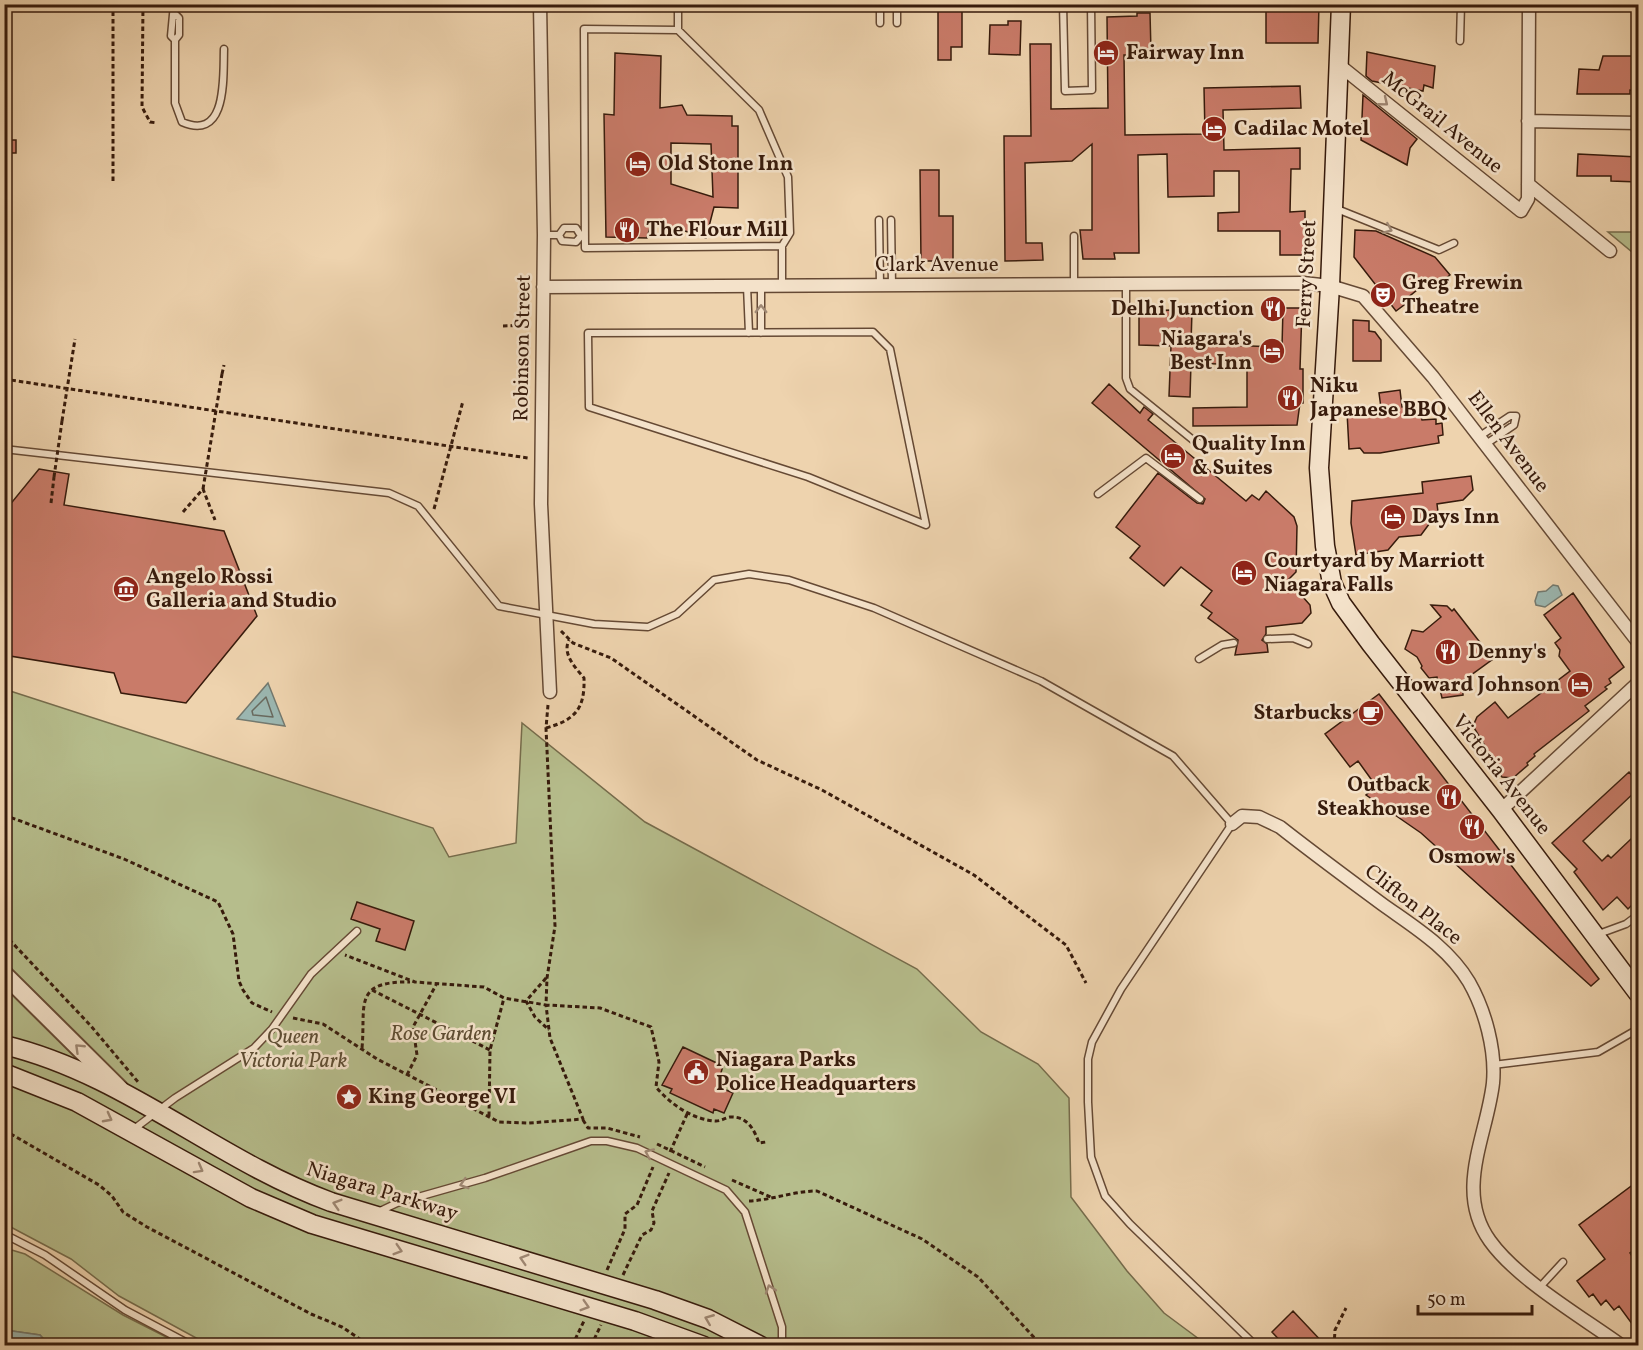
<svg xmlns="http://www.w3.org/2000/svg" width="1643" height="1350" font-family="Vollkorn,serif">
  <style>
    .green { fill: #b6bd8c; stroke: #766c4c; stroke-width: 1.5 }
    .water { fill: #9bb7b1; stroke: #73796f; stroke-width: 1.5 }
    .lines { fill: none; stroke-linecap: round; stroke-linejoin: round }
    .shore { stroke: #69695e; stroke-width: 1.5 }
    .building { fill: #c97b69; stroke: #371b0c; stroke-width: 1.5; fill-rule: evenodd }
    .service-casing { stroke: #654934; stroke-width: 9 }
    .minor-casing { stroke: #654934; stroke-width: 15 }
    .tertiary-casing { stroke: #654934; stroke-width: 20 }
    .secondary-casing { stroke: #371b0c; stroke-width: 21 }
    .path { stroke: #371b0c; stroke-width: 3; stroke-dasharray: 4.5 3; stroke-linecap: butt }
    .service { stroke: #f4e2ca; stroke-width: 6 }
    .minor { stroke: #f4e2ca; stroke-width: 12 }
    .tertiary { stroke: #f4e2ca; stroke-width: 16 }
    .secondary { stroke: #f4e2ca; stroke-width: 18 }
    .path-bridge { stroke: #371b0c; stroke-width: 3; stroke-dasharray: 4.5 3; stroke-linecap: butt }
    .oneway { stroke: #9f8874 }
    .labels { text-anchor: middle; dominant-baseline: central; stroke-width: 5; stroke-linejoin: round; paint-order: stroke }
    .poi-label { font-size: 21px; font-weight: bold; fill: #371b0c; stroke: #f4e2ca; text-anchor: start }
    .street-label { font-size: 21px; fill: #371b0c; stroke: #f4e2ca }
    .park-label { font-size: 21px; font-style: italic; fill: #5d4c32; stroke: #f4e2ca }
  </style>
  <rect width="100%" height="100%" fill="#eed3ae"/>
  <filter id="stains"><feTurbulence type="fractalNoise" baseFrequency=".00333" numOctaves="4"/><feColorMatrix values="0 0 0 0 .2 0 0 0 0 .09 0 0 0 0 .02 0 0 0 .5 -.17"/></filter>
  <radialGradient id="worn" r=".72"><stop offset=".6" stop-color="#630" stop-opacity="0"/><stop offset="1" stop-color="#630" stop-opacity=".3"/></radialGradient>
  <path class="green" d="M1608,232H1638V257Z
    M4,689L433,828L449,857L516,843L522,723L645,822L917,969L981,1032L1038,1064L1069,1098L1071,1197L1127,1271L1164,1313L1207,1345H209L119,1296L71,1259L5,1224Z
    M5,1248L25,1254L123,1315L182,1345H49L40,1335L5,1330Z"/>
  <path class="water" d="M1553,585L1558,586L1562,595L1545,607L1536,605L1535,601L1538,592L1546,591Z
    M268,683L285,726L237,719Z
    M5,1330L40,1335L49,1345H5Z"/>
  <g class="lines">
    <path class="shore" d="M266,697L273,717L253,715L252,711Z"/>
  </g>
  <path class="building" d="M1285,4L1319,5L1318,43H1266V7L1285,8Z
    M938,10H962V47H951V60H938Z
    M1137,13H1150L1151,52H1143V55H1124L1125,135L1205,134L1204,88L1300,86L1301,108L1223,110L1224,150L1300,148V169H1291L1290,212L1305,211V255H1280V231H1218V213L1239,212V171H1214V196L1168,197L1167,154L1138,155L1139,253H1114L1115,259H1083L1080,230H1092V144L1072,161L1025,163L1026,243H1042L1043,260L1005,261L1004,136H1031L1030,44H1051V109L1108,108L1107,17L1137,16Z
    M1008,21H1021L1020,55L989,54L990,25H1008Z
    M1367,52L1435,66L1433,88L1424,85L1423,91L1372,81L1366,76Z
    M615,53L661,56L660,108L682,105L687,115L732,116V126H738V208L714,207L706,238L652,220L647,238L606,237L604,114L614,115ZM671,143L711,144L713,197L671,184Z
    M1603,56H1638V91L1630,90V94H1577L1579,69L1599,70Z
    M1363,95L1417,139L1410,148L1407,165L1361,140Z
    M4,140H16V153H4Z
    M1578,154L1638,157V182L1611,181V176H1577Z
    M920,170H939V216H953V261H921Z
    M1355,230L1376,231L1435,257L1450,275L1437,285L1432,278L1406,299L1408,302L1396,311L1354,257Z
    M1283,308H1302L1300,369H1303V403H1300L1297,425L1193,426V408L1247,407V365L1191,363L1190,397L1169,396L1171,346L1139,345V311L1172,310L1192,311L1191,344L1282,347Z
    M1353,320L1369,321V331L1375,332L1381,340V361H1353Z
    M1109,384L1140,413L1144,407L1153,414L1148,420L1246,501L1252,495L1259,500L1266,491L1294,517L1297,526L1296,572L1288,580L1310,605L1311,613L1302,623L1266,627V634L1262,640L1267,644L1268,652L1235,655L1238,640L1208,618L1212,613L1201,605L1212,591L1181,567L1164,586L1130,558L1140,546L1116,527L1158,473L1197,503L1203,504L1205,499L1092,403Z
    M1400,390L1402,407L1416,406L1417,417H1421L1422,420L1436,419V424L1442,423L1443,435L1438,436L1439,443L1380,453H1364L1360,448L1349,449L1347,412L1381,408L1379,393Z
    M39,469L69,474L64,505L224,531L257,616L186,703L121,693L114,673L4,655V512Z
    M1471,476L1473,490L1463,500L1437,504L1438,512L1421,535L1399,537L1388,550L1356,555L1351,523L1352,501L1423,493L1422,482Z
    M1573,593L1624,667L1609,679L1611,683L1605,687L1607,689L1585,706L1589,711L1534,754L1535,756L1527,763L1528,765L1513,778L1502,777L1481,749L1485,746L1473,726L1477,717L1495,702L1508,718L1570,671L1559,656L1560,650L1555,643L1561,638L1544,615Z
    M1431,605L1447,606L1452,611L1454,609L1493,659L1463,681V695L1442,698L1437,677L1429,678L1421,668L1422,666L1417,657L1405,649L1412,630L1423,632L1441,617Z
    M1379,694L1599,979L1591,986L1421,833L1366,795L1376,786L1358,761L1350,767L1325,734Z
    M1629,772L1638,783V789L1583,841L1602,861L1608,855L1611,858L1632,838L1638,845V899L1628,909L1617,897L1603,910L1574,872L1577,869L1552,843Z
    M357,902L414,921L405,950L376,941L380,929L351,919Z
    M683,1047L723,1066L717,1086L733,1093L724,1113L714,1109L713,1113L670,1093L672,1089L662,1085Z
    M1638,1181V1247L1630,1253L1638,1265V1332L1619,1306L1614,1310L1606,1300L1601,1305L1593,1294L1589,1297L1577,1281L1605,1259L1579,1225Z
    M1293,1311L1326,1346H1285L1272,1332Z"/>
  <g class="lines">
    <g class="service-casing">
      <path id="service" d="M174,4L171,36L175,40
        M880,4V23
        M897,4V23
        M1063,4L1065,91L1092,90L1091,4
        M174,13L179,18V35L175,40V103L182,122C228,142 223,76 224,49
        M584,29L678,30L759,110L788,177L790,233L782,246L585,248Z
        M678,30V4
        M1460,41L1461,4
        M1337,209L1439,250L1454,243
        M879,220L880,285
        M891,220L892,285
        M544,235H559L562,241L576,242L581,236H585
        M559,235L564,228H576L581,236
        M1074,236V284
        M1126,284V378L1130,389L1193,440L1209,448
        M761,285V333
        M782,285V246
        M747,286L749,333
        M873,332L890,349L926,525L808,477L589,407L588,333Z
        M1480,436L1510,416H1516L1514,425L1486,444
        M4,449L389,493L418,506L499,606L594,624L648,627L677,614L714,580L749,574L789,580L874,608L1041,681L1173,756L1232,824L1121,989L1092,1042L1088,1059V1102L1091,1157L1105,1196L1130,1224L1256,1346
        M1098,494L1146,458L1200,499
        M1267,639L1293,638L1308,644
        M1199,659L1222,645L1234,643
        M1596,935L1626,924L1638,915
        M1493,1065L1598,1052L1638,1029
        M134,1129L175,1098L254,1048L272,1029L311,974L357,931
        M378,1212L397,1203L485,1178L591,1141H607L637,1148L726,1190L745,1212L782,1327V1346
        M4,1234L45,1255L125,1310L193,1346
        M1540,1287L1563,1262"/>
    </g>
    <g class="minor-casing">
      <path id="minor" d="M540,4L544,235L541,504L550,692
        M1339,65L1521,211L1528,199L1529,4
        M1528,121L1638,123
        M1528,184L1610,251
        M543,287L1303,283L1330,286L1363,296L1433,377L1638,642
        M1501,810L1638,683
        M1232,824L1242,816L1259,817L1280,827C1313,853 1347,878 1382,904C1414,927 1448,947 1469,982C1485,1010 1496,1050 1493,1083C1487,1136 1454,1191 1490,1241C1518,1280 1582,1317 1622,1346"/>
    </g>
    <g class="tertiary-casing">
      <path id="tertiary" d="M4,974L120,1089"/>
    </g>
    <g class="secondary-casing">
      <path id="secondary" d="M1341,4L1330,286L1319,468L1325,546L1332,583L1341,603L1371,644L1501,810L1638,993
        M4,1045C125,1074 216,1160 331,1202L655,1300L708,1319L761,1346
        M4,1073L77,1102L251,1198L312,1224L635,1321L704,1346"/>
    </g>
    <path class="path" d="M113,4V183
      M143,4L142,107L150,122L157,123
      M503,326L531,325
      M222,374L224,365
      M4,379L528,458
      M62,421L75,339
      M51,503L54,477
      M434,509L463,401
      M183,512L203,489L215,520
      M561,631L573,643L611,658L757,760L822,790L974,875L1066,945L1086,983
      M548,705L546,728L555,926L547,978L546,1005L600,1008L651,1027L659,1062L656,1087C670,1104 693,1120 716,1121C721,1121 725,1118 730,1117C747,1116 754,1129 759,1143L766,1142
      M546,728C575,720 585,709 584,678C575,667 562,654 569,640
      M4,815L124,859L218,902L233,934L239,981L243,990L252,1003L272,1012
      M4,934L91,1026L138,1082
      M546,978L526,1001L535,1017L549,1030
      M372,990L490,1050
      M293,1018L323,1024L377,1059L499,1122L529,1123L583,1119L550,1038L546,1005L504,998L484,987L415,982L345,955
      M362,1048C366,1006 352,981 410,982
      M407,1075L417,1055L413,1027L436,985
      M489,1116L490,1050L504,998
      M583,1120L588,1128H607L640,1137
      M4,1130L99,1185L112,1196L123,1212L147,1227L311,1314L342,1327L370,1346
      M657,1144L705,1167
      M670,1152L688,1112
      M732,1180L773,1198
      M749,1201C772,1200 794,1191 817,1191L922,1239L978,1277L1042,1346
      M607,1270L625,1229V1214L637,1205L653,1167
      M623,1275L642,1235L651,1230L654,1223L652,1211L669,1173
      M572,1346L584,1321
      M591,1346L601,1325
      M1334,1346L1335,1330L1346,1308"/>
    <use href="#service" class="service"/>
    <use href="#minor" class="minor"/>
    <use href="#tertiary" class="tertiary"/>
    <use href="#secondary" class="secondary"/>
    <path class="path-bridge" d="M54,477L62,421
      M203,489L222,374"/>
  </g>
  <defs><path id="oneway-chevron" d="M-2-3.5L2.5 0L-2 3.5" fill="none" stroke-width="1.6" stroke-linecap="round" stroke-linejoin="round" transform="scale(1.5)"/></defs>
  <g class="oneway">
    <use href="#oneway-chevron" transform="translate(1384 102) rotate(39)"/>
    <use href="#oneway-chevron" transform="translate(1388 229) rotate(23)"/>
    <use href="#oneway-chevron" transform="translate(761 309) rotate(-90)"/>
    <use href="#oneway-chevron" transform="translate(79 1048) rotate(-136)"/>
    <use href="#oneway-chevron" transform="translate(108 1118) rotate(28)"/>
    <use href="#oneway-chevron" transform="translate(649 1153) rotate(-156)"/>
    <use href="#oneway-chevron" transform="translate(199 1169) rotate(29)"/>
    <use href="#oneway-chevron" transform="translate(464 1184) rotate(163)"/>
    <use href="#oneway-chevron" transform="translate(337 1204) rotate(-163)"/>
    <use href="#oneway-chevron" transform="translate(398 1250) rotate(17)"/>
    <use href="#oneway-chevron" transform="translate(524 1259) rotate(-163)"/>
    <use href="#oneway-chevron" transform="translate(770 1289) rotate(-108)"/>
    <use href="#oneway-chevron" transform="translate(585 1306) rotate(17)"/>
    <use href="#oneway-chevron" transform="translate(709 1319) rotate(-158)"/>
  </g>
  <defs>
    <g id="hotel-disc" transform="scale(1.35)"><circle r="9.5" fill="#8f2418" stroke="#f4e2ca"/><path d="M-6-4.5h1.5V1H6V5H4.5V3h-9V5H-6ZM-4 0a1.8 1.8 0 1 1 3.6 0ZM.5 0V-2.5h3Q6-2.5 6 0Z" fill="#fff"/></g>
    <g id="restaurant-disc" transform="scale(1.35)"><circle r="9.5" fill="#8f2418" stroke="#f4e2ca"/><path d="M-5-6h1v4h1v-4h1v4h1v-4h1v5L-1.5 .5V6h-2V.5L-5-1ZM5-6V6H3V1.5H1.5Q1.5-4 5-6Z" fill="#fff"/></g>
    <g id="theatre-disc" transform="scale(1.35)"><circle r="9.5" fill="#8f2418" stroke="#f4e2ca"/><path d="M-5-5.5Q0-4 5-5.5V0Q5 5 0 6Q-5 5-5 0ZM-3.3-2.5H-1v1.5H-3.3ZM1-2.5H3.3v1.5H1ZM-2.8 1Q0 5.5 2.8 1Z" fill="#fff"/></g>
    <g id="museum-disc" transform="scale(1.35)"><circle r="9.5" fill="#8f2418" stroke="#f4e2ca"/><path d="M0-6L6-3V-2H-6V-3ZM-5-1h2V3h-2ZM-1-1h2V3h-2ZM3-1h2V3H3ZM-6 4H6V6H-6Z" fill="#fff"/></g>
    <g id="cafe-disc" transform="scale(1.35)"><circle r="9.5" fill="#8f2418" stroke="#f4e2ca"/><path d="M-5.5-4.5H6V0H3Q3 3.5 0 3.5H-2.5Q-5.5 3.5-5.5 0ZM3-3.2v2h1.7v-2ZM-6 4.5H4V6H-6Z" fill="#fff"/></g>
    <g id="civic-disc" transform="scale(1.35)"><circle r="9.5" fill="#8f2418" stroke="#f4e2ca"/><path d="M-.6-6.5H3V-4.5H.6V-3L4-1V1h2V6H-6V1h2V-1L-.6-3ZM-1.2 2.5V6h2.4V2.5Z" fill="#fff"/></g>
    <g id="sight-disc" transform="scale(1.35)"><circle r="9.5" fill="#8f2418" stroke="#f4e2ca"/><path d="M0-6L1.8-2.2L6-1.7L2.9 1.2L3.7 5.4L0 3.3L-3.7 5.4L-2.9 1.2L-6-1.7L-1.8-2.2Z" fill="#fff"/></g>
  </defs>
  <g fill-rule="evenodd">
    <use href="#hotel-disc" x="1106" y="53"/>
    <use href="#hotel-disc" x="1214" y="129"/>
    <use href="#hotel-disc" x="638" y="164"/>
    <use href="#restaurant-disc" x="627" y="230"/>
    <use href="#theatre-disc" x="1383" y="295"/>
    <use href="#restaurant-disc" x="1273" y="309"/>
    <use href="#hotel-disc" x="1272" y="351"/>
    <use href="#restaurant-disc" x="1290" y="398"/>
    <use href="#hotel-disc" x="1173" y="456"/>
    <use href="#hotel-disc" x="1393" y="517"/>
    <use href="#hotel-disc" x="1244" y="573"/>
    <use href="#museum-disc" x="126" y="589"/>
    <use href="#restaurant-disc" x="1448" y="652"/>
    <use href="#hotel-disc" x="1580" y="685"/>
    <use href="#cafe-disc" x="1371" y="713"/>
    <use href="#restaurant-disc" x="1449" y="797"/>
    <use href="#restaurant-disc" x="1472" y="827"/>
    <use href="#civic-disc" x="696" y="1072"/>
    <use href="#sight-disc" x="349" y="1097"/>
  </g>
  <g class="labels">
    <g class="poi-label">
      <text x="1126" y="53">Fairway Inn</text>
      <text x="1234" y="129">Cadilac Motel</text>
      <text x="658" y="164">Old Stone Inn</text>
      <text x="646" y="230">The Flour Mill</text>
      <text x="1402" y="283">Greg Frewin<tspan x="1402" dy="24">Theatre</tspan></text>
      <text x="1254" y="309" text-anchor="end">Delhi Junction</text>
      <text x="1252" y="339" text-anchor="end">Niagara's<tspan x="1252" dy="24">Best Inn</tspan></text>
      <text x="1310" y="386">Niku<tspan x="1310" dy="24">Japanese BBQ</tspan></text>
      <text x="1192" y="444">Quality Inn<tspan x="1192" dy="24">&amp; Suites</tspan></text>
      <text x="1412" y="517">Days Inn</text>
      <text x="1264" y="561">Courtyard by Marriott<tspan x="1264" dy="24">Niagara Falls</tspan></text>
      <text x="146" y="577">Angelo Rossi<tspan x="146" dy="24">Galleria and Studio</tspan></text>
      <text x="1468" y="652">Denny's</text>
      <text x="1560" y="685" text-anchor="end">Howard Johnson</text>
      <text x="1352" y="713" text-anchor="end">Starbucks</text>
      <text x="1430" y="785" text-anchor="end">Outback<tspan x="1430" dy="24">Steakhouse</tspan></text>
      <text x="1472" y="857" text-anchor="middle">Osmow's</text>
      <text x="716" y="1060">Niagara Parks<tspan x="716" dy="24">Police Headquarters</tspan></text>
      <text x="368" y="1097">King George VI</text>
    </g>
    <g class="street-label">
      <text transform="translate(1442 123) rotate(39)">McGrail Avenue</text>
      <text x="937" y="265">Clark Avenue</text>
      <text transform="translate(1307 274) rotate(-87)">Ferry Street</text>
      <text transform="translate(523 348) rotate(-89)">Robinson Street</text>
      <text transform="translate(1508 442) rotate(53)">Ellen Avenue</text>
      <text transform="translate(1501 775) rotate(52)">Victoria Avenue</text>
      <text transform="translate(1413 905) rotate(38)">Clifton Place</text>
      <text transform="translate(382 1192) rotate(17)">Niagara Parkway</text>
    </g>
    <g class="park-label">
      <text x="441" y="1034">Rose Garden</text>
      <text x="293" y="1037">Queen<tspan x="293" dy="24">Victoria Park</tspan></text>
    </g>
  </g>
  <rect width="1643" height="1350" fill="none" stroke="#eed3ae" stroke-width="24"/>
  <rect x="6" y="6" width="1631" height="1338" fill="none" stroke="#371b0c" stroke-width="3"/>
  <rect x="12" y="12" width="1619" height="1326" fill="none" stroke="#371b0c" stroke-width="1.5"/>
  <path d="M1418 1305v9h114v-9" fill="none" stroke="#371b0c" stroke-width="3"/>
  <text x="1427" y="1305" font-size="18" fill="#371b0c" stroke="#f4e2ca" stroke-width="4.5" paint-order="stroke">50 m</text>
  <rect width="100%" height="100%" filter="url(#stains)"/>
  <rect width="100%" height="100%" fill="url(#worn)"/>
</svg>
